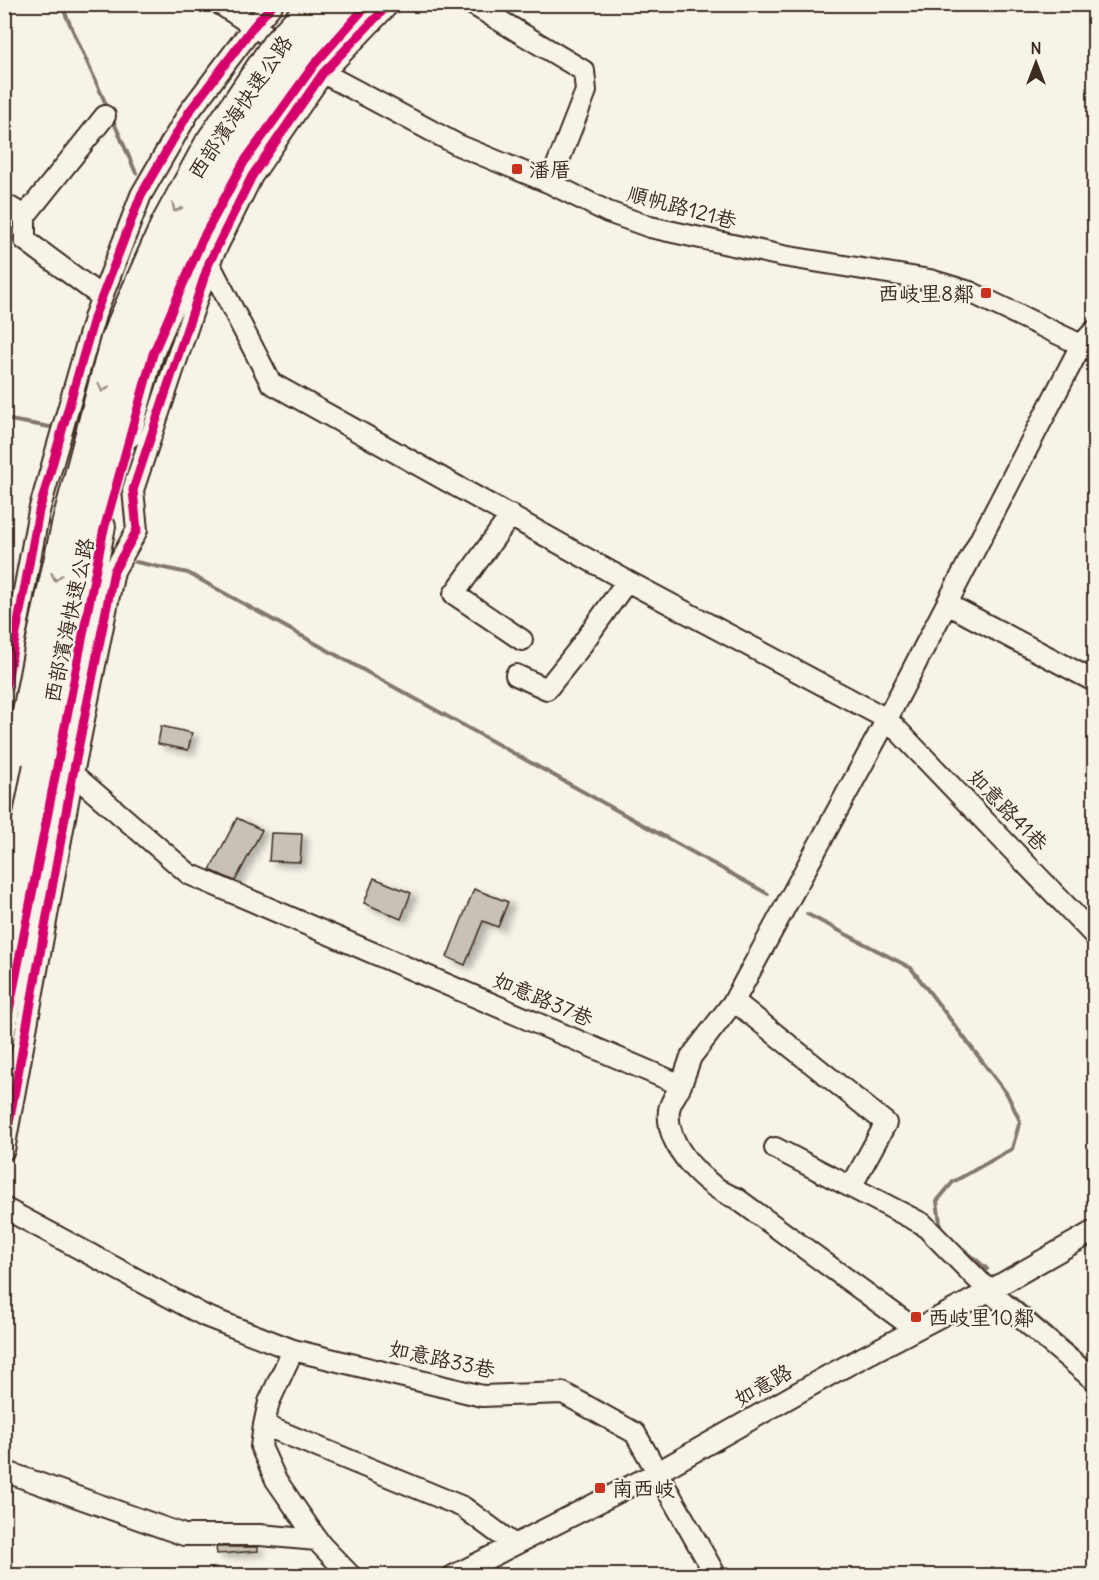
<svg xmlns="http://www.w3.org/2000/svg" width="1099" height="1580" font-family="Delius,'LXGW WenKai TC',sans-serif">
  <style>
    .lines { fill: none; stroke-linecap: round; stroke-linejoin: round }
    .stream { stroke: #84786c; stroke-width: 4 }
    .building { fill: #c8c1b6; stroke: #3b2a1e; stroke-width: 1.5; filter: url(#shadow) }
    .minor-tunnel { stroke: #d1cbc0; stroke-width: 20; stroke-dasharray: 20 10; stroke-linecap: butt }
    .minor-casing { stroke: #3b2a1e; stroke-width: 24 }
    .minor { stroke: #f7f3e8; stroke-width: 20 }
    .highway-bridge-casing { stroke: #3b2a1e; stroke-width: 34; stroke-linecap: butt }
    .highway-bridge { stroke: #f7f3e8; stroke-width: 30 }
    .cycleway-casing { stroke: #f7f3e8; stroke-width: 13 }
    .cycleway { stroke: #d6006c; stroke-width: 9 }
    .oneway { stroke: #998e83 }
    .poi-dot { fill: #c8321e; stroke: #f7f3e8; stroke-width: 2 }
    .labels { text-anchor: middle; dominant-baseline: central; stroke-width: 4.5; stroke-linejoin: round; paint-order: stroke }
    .street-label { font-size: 21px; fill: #3b2a1e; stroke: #f7f3e8 }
    .poi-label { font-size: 21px; fill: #3b2a1e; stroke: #f7f3e8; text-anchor: start }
  </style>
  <defs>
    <filter id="shadow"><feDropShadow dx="6" dy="4" stdDeviation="3" flood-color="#0004"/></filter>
  </defs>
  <rect width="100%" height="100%" fill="#f7f3e8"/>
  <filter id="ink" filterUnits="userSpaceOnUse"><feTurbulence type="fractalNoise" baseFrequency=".0167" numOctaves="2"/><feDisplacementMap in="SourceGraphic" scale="12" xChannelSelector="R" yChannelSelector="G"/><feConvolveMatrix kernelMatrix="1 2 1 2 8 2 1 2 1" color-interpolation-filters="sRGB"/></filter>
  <g filter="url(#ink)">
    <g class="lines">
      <path class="stream" d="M61,4L109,111
        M112,118L136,173
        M4,419L50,427
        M136,562L188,573L768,894
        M807,914L911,968L1007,1094L1020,1121L1012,1149L953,1182L937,1201L941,1230
        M949,1237L987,1269
        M1013,1297L1094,1366"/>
    </g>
    <path class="building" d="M161,726L192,733L188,750L158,744Z
      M237,818L262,830L235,881L210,870Z
      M271,833L302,834L300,862L269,861Z
      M374,878L411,893L401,919L364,903Z
      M474,889L508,902L498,927L483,921L465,965L447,957Z
      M216,1547H258V1551L217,1554Z"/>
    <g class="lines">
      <path class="minor-tunnel" d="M95,292L175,363"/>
      <g class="minor-casing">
        <path id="minor" d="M220,4L288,49
          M472,4L584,71L586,91L550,183
          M347,28L368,4
          M313,65L323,73L458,145L550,183L608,212L650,227L783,256L930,280L970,292L1094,351
          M4,204L25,216
          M209,263L271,383L627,581L887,719L1094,935
          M95,292L25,240V216L105,116
          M130,437L153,354L202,240L244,162L283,107
          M511,515L454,594L522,640
          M947,604L1094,681
          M516,675L547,689L578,650L627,581
          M4,697L39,511L95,315L141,195L189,112L253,27L273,4
          M73,774L189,874L681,1085C678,1092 670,1102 669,1110C665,1146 705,1187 736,1198L915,1329
          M734,1001L886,1123L851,1187
          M4,1036L105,526
          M681,1085L691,1057L734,1001L887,719L1081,345L1094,331
          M775,1148L923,1224L989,1291L1094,1380
          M4,1150L73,774L114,571L137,530L133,490L209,263L252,176L323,73L389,4
          M4,1208L205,1316L293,1350L482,1396L563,1393L635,1433L716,1576
          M293,1350L269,1402L264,1425L463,1507L513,1544
          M264,1425L261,1447L276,1480L321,1545L351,1576
          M4,1471L184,1535H260L317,1540
          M453,1576L658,1472L831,1374L989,1291L1094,1231"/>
      </g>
      <use href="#minor" class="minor"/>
      <g class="highway-bridge-casing">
        <path id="highway-bridge" d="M21,749L40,649L68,521L116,339L166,225L210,144L277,45L315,4
          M4,942L59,663L90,525L139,348L186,231L231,153L301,56L350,4"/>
      </g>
      <use href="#highway-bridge" class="highway-bridge"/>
      <g class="cycleway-casing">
        <path id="cycleway" d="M4,697L39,511L95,315L141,195L189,112L253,27L273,4
          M4,1036L103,533L153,354L202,240L244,162L314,65L368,4
          M4,1150L73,774L114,571L137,530L133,490L209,263L252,176L323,73L389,4"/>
      </g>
      <use href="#cycleway" class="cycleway"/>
    </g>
    <defs><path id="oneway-chevron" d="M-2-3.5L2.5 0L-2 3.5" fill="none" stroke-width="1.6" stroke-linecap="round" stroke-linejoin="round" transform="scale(1.5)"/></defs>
    <g class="oneway">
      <use href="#oneway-chevron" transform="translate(176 208) rotate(118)"/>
      <use href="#oneway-chevron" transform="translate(103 388) rotate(105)"/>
      <use href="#oneway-chevron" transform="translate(56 577) rotate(102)"/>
    </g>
  </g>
  <g class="poi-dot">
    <rect x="511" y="163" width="12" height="12" rx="3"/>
    <rect x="980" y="287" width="12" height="12" rx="3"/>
    <rect x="910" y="1311" width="12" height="12" rx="3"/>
    <rect x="594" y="1482" width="12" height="12" rx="3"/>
  </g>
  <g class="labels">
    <g class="street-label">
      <text transform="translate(240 107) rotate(-56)">西部濱海快速公路</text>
      <text transform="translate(682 207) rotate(15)">順帆路121巷</text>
      <text transform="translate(69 620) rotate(-78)">西部濱海快速公路</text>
      <text transform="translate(1008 810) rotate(46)">如意路41巷</text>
      <text transform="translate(543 999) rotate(23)">如意路37巷</text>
      <text transform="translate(442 1359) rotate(12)">如意路33巷</text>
      <text transform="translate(763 1385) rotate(-30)">如意路</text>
    </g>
    <g class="poi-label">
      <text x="529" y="169">潘厝</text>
      <text x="974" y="293" text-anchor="end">西岐里8鄰</text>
      <text x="928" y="1317">西岐里10鄰</text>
      <text x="612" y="1488">南西岐</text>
    </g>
  </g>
  <rect width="1099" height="1580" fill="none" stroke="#f7f3e8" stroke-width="24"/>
  <rect x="12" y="12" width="1075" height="1556" fill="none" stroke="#3b2a1e" stroke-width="2" filter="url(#ink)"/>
  <g transform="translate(1036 63)" stroke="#f7f3e8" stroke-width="4.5" paint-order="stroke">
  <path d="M0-4.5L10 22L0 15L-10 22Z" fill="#3b2a1e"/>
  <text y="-9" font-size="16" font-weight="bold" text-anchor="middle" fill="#3b2a1e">N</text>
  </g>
</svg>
